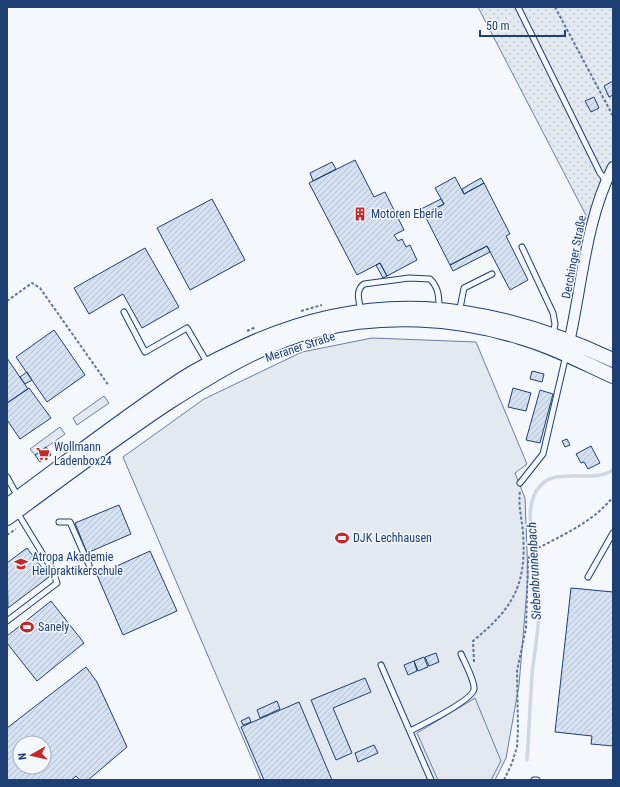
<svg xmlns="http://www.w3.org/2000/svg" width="620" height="787" font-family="'Roboto Condensed',sans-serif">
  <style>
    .park { fill: #e3e9f0; stroke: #687fa3 }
    .garden { fill: url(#garden-dots); stroke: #687fa3 }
    .parking { fill: #e3e8f0; stroke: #687fa3 }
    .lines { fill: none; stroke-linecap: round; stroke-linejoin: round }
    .stream { stroke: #cfd7e4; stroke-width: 3.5 }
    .building { fill: url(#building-hatch); stroke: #1d3f73; fill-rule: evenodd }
    .lane-casing { stroke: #1d3f73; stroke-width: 7 }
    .street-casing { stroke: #1d3f73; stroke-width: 12 }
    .secondary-casing { stroke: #1d3f73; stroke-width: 16 }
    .path { stroke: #5e769c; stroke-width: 2; stroke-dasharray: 3 2; stroke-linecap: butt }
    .lane { stroke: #f4f7fb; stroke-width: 5 }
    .street { stroke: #f4f7fb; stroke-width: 10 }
    .secondary { stroke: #f4f7fb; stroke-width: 14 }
    .labels { text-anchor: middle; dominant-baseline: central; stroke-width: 3; stroke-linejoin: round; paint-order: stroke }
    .poi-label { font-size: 12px; fill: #1d3f73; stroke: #f4f7fb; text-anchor: start }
    .street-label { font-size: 12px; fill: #1d3f73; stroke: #f4f7fb }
    .water-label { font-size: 13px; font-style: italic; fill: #1d3f73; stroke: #f4f7fb }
  </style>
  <defs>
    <pattern id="garden-dots" width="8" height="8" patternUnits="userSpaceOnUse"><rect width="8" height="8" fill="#e3e9f0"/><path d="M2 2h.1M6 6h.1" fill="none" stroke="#c2c9d1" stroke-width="1.8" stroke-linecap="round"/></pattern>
    <pattern id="building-hatch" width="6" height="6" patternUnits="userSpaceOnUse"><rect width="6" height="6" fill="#d5e0f0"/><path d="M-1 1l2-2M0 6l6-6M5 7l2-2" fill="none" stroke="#b6c1d1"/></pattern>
  </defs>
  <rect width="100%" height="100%" fill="#f4f7fb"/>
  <path class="park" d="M372,338L476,342L527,464L515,473L525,498L528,577L519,685L506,758L495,780H261L123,457L204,399L302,352Z"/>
  <path class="garden" d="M478,7H613V167L590,223Z"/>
  <path class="parking" d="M104,396L109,403L77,425L73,418Z
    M60,427L65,434L35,455L30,449Z
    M475,698L501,761L491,780H438L417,733Z"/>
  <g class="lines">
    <path class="stream" d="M527,760C529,732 530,703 532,675C534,653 539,631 539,609C539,588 536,566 533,545C530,526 526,500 541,485C558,467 592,484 613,470"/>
  </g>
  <path class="building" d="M613,81V95L609,97L604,86Z
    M594,97L599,108L591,112L585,101Z
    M355,160L374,197L385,192L404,230L394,235L398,241L402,239L406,247L410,245L417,260L387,276L380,263L357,275L309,183Z
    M332,162L336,169L313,181L310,173Z
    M455,177L464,194L484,183L510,234L506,236L528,280L510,290L487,246L450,265L424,214L444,204L435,188Z
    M481,178L484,183L464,194L462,189Z
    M212,199L245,260L190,290L157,228Z
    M441,199L444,204L424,214L421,209Z
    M487,246L490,252L453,271L450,265Z
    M145,248L179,307L142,328L123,294L89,314L74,288Z
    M380,263L387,276L383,278L376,265Z
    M54,330L85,375L47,402L16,357Z
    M7,358L28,389L7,403Z
    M532,371L544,374L542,382L530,379Z
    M27,372L32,380L25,384L20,377Z
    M29,388L51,418L20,439L7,420V403Z
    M513,388L531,393L526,411L508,407Z
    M540,390L553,394L540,443L526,440Z
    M567,439L570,445L565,447L562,441Z
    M591,446L600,463L588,469L584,462L581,463L576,454Z
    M46,447L51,455L40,462L35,455Z
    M119,505L131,534L87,553L75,523Z
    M27,548L49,577L8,608L7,563Z
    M150,551L177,611L123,635L97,575Z
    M571,588L613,592V746L591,744L592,736L555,732Z
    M51,601L84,643L37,681L7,643V636Z
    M436,653L439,662L429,666L425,657Z
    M424,657L428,667L418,671L414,661Z
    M414,661L417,671L408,675L404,665Z
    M86,667L97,682L127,747L88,780H80L76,776L71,780H7V728ZM20,743H44V767H20Z
    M365,678L371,692L333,708L352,753L336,760L311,700Z
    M277,701L280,709L260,718L257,710Z
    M299,702L332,780H264L241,727Z
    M249,717L251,722L243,725L241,721Z
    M374,745L378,753L358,762L355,753Z"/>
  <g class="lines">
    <g class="lane-casing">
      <path id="lane" d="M518,7L600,173L606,181
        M522,247L553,313L555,324L553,335
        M361,311C359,301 355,290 364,284L409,278L430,279C439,288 439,297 439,309
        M124,312L145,352L187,328L208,364
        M459,313L464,288L492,274
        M7,477L18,497
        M520,483L543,454L566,355
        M59,522H70L89,565
        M588,577L613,533
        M7,621L57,583L53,571L17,512
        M381,665L431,780
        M410,731C422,725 473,700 474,689C475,681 464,661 461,654
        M534,780H537"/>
    </g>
    <g class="street-casing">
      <path id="street" d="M568,347C582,288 585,221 613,167"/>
    </g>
    <g class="secondary-casing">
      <path id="secondary" d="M7,506C66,463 123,418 184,378C200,368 218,359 235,351C365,287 484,300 613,360
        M7,518C61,479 113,439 169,402C215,373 263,343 316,330C383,313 454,317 520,337C552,346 582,362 613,376"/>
    </g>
    <path class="path" d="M555,7L613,116
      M7,301L32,283L40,288L109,386
      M301,311L322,305
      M247,331L256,327
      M7,535L16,529
      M474,662L473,641C512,609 527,586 523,533C522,518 518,507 520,491
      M504,780L512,763L517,747L518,729L517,671L526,628L528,560L531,553L536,549C563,535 593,522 613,497"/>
    <use href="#lane" class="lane"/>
    <use href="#street" class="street"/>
    <use href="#secondary" class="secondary"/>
  </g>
  <defs>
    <g id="building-bare" transform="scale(1.08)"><path d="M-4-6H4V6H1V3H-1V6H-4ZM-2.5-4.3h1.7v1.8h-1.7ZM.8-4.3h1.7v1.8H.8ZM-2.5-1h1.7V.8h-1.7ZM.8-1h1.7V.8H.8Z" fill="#c62828" stroke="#f4f7fb" stroke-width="2.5" paint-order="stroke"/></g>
    <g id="supermarket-bare" transform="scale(1.08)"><path d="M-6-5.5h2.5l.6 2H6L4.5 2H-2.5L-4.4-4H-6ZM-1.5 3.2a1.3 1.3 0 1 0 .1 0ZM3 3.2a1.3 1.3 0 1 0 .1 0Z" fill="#c62828" stroke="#f4f7fb" stroke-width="2.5" paint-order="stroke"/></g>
    <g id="stadium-bare" transform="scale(1.08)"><path d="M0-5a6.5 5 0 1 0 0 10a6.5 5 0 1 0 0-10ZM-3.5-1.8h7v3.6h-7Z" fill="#c62828" stroke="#f4f7fb" stroke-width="2.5" paint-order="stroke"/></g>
    <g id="school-bare" transform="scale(1.08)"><path d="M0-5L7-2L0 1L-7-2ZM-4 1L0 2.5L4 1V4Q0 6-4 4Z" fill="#c62828" stroke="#f4f7fb" stroke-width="2.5" paint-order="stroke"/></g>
  </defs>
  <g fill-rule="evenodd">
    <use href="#building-bare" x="360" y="214"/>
    <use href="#supermarket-bare" x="43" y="454"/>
    <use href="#stadium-bare" x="342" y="538"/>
    <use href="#school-bare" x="21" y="564"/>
    <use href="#stadium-bare" x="27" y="627"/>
  </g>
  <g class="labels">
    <g class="poi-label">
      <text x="371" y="214">Motoren Eberle</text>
      <text x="54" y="447">Wollmann<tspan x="54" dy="14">Ladenbox24</tspan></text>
      <text x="353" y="538">DJK Lechhausen</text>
      <text x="32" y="557">Atropa Akademie<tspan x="32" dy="14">Heilpraktikerschule</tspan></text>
      <text x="38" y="627">Sanely</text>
    </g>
    <g class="street-label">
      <text transform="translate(574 257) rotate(-79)">Derchinger Straße</text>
      <text transform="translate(300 347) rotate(-18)">Meraner Straße</text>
    </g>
    <g class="water-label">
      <text transform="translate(534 571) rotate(-93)">Siebenbrunnenbach</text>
    </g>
  </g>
  <rect width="620" height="787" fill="none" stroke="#1d3f73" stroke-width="16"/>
  <g transform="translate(32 755) rotate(262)"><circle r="19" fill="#f4f7fb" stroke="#9eadc5"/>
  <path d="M0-3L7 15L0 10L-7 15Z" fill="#c62828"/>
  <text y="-6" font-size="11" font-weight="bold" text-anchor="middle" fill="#1d3f73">N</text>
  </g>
  <path d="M480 30v6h85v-6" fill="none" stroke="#1d3f73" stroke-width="2"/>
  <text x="486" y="30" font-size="12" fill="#1d3f73" stroke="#f4f7fb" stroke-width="3" paint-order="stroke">50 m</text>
</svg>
